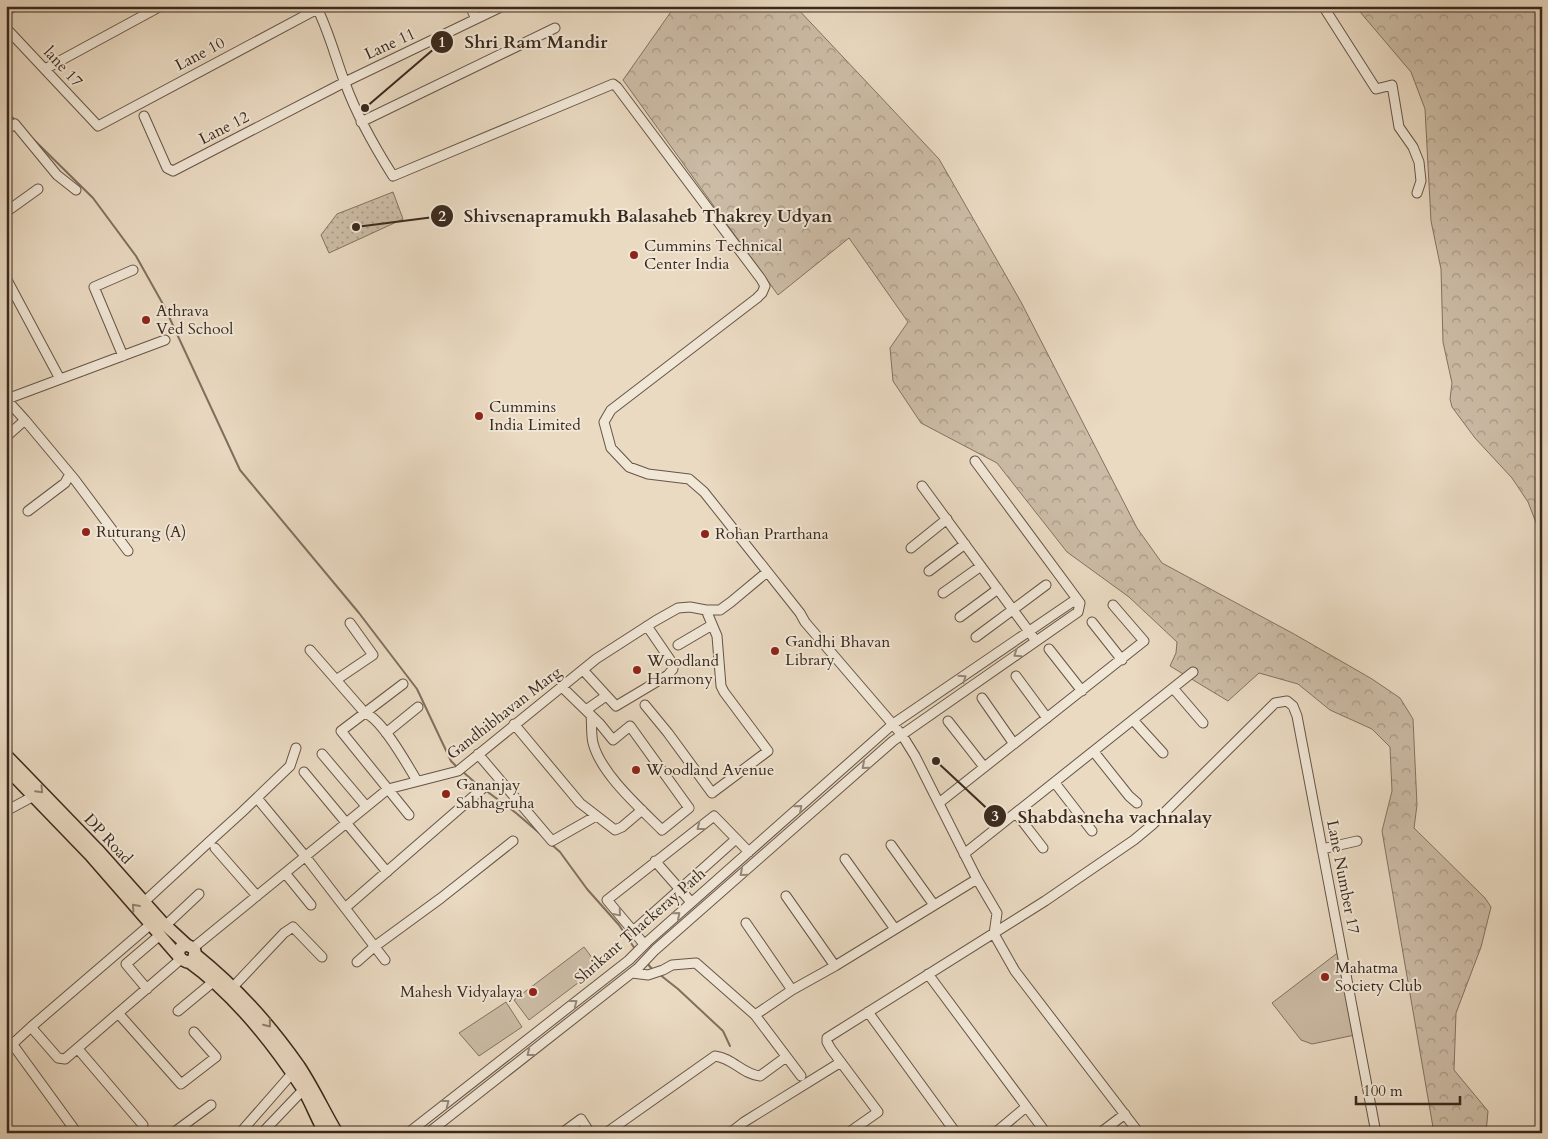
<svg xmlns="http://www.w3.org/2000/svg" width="1548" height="1139" font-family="Cardo,serif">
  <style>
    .forest { fill: url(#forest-crowns); stroke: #837262 }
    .park { fill: #ccbca6; stroke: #837262 }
    .garden { fill: url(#garden-dots); stroke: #837262 }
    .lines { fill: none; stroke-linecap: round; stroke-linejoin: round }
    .stream { stroke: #806f5e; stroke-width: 2 }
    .minor-casing { stroke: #665546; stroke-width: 11 }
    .major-casing { stroke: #3a291d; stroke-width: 14 }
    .minor { stroke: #f1e7d7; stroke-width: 9 }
    .major { stroke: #eadac2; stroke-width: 11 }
    .oneway { stroke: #96887a }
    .oneway2 { stroke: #928270 }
    .poi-dot { fill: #8f2418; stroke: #f1e7d7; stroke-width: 2 }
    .labels { text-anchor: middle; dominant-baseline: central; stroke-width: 4; stroke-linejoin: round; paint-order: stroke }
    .street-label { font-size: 16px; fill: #3a291d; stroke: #f1e7d7 }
    .poi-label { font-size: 16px; fill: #3a291d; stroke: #f1e7d7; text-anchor: start }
    .leader { fill: none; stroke: #3a291d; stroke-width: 2 }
    .callout-dot { fill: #3a291d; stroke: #f1e7d7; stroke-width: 2 }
    .mark-label { font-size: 15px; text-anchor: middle; font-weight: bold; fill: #fff }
    .callout-label { font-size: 18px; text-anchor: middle; font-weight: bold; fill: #3a291d; stroke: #f1e7d7; stroke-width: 4; stroke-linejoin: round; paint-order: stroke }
  </style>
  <defs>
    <pattern id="forest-crowns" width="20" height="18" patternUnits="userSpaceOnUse" patternTransform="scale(1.25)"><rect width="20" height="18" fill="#ccbca6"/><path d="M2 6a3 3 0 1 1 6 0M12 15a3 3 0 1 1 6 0" fill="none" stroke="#a79987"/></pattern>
    <pattern id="garden-dots" width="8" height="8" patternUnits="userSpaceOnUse" patternTransform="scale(1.25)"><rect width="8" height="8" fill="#ccbca6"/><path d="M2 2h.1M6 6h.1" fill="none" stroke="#a79987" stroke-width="1.8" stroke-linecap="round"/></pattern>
  </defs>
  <rect width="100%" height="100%" fill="#eadac2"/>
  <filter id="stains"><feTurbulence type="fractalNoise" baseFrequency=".004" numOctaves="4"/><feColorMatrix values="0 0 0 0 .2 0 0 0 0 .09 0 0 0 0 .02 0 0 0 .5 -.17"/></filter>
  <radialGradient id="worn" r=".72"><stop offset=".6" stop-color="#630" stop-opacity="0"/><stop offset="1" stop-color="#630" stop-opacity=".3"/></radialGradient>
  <path class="forest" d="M675,6H795L939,159L1021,302L1137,528L1162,563L1294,634L1372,679L1400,698L1413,719L1417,805L1414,828L1485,898L1491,907L1481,947L1456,1013L1454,1070L1488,1111L1486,1133H1434L1382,831L1392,791L1390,747L1372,729L1330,710L1298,684L1259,673L1228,701L1170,666L1176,653L1177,642L1129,597L1067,552L997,463L921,423L893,381L890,348L908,322L849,238L778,295L623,80Z
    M1355,6H1542V538L1528,502L1512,478L1475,438L1452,407L1450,399L1452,383L1443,342L1441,269L1431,221L1425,109L1411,72Z"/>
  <path class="park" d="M584,947L599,967L529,1020L514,1000Z
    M1340,951L1355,1035L1312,1044L1301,1040L1272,1003Z
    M506,1002L522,1027L479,1056L459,1033Z"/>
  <path class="garden" d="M393,192L403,219L329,253L321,235L337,214Z"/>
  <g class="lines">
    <path class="stream" d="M6,111L16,121
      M28,134L93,198L136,256L164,306L240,470L359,613L417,689L451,761L458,768
      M462,771L479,786
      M485,790L516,813L544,837
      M551,844L560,852L587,889L619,925L635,949
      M646,962L653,970
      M659,974L678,989L723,1031L730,1046"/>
    <g class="minor-casing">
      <path id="minor" d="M316,6C329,31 335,57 345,83C357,116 374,146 393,176L613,84L617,87L761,279L765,286L762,293L757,298L611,410L604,422L611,448L629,467L648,474L689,479L704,492L800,613L805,622L902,735L915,756L977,879L997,913L994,934L1015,971L1139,1133
        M470,6L476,19
        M1323,6L1376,89L1392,85L1399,127L1413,147L1419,162L1421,181L1417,193
        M6,11L14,6
        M6,28L98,126L321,7
        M45,69L161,6
        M144,116L167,168L173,171L345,82L503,6
        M361,122L555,28
        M6,130L15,124L57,175L76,190
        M6,212L38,189
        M6,278L60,379
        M123,356L94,287L133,270
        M6,399L25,420L6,437
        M7,399L165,340
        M25,420L75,480L128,551
        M975,461L1080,603
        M922,486L1033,637
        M28,511L65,483L70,474
        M911,548L947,519
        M929,571L965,544
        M943,593L981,566
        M960,617L998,589
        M1092,622L1122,660
        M976,637L1046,585
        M678,645L712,625
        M1049,649L1082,691
        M310,650L365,713C382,719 407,764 417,781
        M583,670L616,706L668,675L673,669V664L647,626
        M1016,676L1047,718
        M336,680L373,655L350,623
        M403,684L341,731L409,815
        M562,687L600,724L613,740L630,726L689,808L662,830C640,808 601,774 593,743C591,735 592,725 591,716
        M1173,688L1203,723
        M982,698L1014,744
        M645,705L668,733L712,793L768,751L724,692L721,686L717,636L706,610
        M586,710L606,696
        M1133,720L1163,753
        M948,721L984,767
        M514,724L580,803L615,830L622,827L642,810
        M386,733L418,707
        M1094,752L1129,796L1137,803
        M322,754L366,806
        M478,754L552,841L596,816
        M304,772L387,872
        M1055,783L1092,831
        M257,798L305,856L385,960
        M939,803L1144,641L1113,605
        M6,811L32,797
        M1016,813L1043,848
        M891,845L934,905
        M215,848L257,896
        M1322,849L1357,841
        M964,854L1193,672
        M845,859L895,929
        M655,861L691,902
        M285,873L311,905
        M786,896L835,966
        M144,902L209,842L241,813L290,766L296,748
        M345,908L482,789
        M746,923L792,990
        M166,925L199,894
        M633,931L736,839
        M644,944L607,900L714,816L749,852
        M193,948L388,789L458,771L596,659L655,621L678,608L690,607L706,610H720L731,602L767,572
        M357,962L374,947L441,898L513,841
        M632,973L648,975L663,970L672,965L696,963L755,1015L801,1076
        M928,974L1046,1133
        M233,987L284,933L293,927L322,957
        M147,989L126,964L160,935
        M178,1011L213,982
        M868,1012L956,1133
        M118,1013L181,1084L216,1057L194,1032
        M755,1015L792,990L835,966L977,879
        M31,1027L151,924
        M13,1045L77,1133
        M78,1049L143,1125
        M6,1050L31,1027L58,1058L65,1059L181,959
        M173,1133L211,1105
        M240,1133L296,1069
        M262,1133L303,1090
        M408,1133L629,960L647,942L893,724L1072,602L1080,603
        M428,1133L638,968L655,950L893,741L1078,612L1080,603
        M562,1133L581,1119L590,1133
        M606,1133L715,1056C733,1058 742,1074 760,1076L786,1057
        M730,1133L744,1122L841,1062
        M848,1133L878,1112L831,1049L827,1042V1038L1045,901L1134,840L1152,825L1275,703L1287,701L1293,706L1297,716L1376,1133
        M995,1133L1026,1107
        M1100,1133L1125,1114"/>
    </g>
    <g class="major-casing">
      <path id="major" d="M6,755L97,849L162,922L187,945L193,948L195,951L194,957L193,960L187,962L181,959L178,953L181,947L187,945
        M6,768L90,855L179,957
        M195,954C237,988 268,1022 299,1066C313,1087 324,1111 337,1133
        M189,962C235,995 271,1041 302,1088C311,1102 316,1118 325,1133"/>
    </g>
    <use href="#minor" class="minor"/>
    <use href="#major" class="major"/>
  </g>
  <defs><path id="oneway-chevron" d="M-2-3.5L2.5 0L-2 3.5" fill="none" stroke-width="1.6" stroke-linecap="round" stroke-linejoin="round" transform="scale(1.25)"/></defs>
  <g class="oneway">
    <use href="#oneway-chevron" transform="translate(1017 654) rotate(145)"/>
    <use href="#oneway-chevron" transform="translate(963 678) rotate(-34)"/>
    <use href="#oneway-chevron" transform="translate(865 766) rotate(139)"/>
    <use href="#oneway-chevron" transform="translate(799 808) rotate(-41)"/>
    <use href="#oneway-chevron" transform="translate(700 827) rotate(142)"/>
    <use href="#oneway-chevron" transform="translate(743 873) rotate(139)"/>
    <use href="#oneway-chevron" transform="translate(618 913) rotate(49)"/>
    <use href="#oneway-chevron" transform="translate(677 915) rotate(-41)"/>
    <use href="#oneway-chevron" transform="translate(574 1003) rotate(-38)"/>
    <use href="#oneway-chevron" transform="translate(530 1053) rotate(142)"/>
    <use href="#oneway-chevron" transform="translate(446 1103) rotate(-38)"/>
  </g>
  <g class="oneway2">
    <use href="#oneway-chevron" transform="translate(40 790) rotate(47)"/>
    <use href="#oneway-chevron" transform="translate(135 907) rotate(-132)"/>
    <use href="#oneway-chevron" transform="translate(268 1024) rotate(51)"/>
  </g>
  <g class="poi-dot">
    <circle cx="634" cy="255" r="5"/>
    <circle cx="146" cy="320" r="5"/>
    <circle cx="479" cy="416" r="5"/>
    <circle cx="86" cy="532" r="5"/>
    <circle cx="705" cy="534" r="5"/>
    <circle cx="775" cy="651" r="5"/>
    <circle cx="637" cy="670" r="5"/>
    <circle cx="636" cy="770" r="5"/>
    <circle cx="446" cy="794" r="5"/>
    <circle cx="1325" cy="977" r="5"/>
    <circle cx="533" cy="992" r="5"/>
  </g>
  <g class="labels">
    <g class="street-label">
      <text transform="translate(390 44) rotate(-25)">Lane 11</text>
      <text transform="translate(200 54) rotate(-28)">Lane 10</text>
      <text transform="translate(63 67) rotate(47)">lane 17</text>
      <text transform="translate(224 128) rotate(-27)">Lane 12</text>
      <text transform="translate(504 713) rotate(-38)">Gandhibhavan Marg</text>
      <text transform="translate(108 839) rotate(47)">DP Road</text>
      <text transform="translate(1343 877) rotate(79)">Lane Number 17</text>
      <text transform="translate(640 926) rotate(-41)">Shrikant Thackeray Path</text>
    </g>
    <g class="poi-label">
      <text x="644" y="246">Cummins Technical<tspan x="644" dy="18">Center India</tspan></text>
      <text x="156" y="311">Athrava<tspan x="156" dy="18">Ved School</tspan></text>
      <text x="489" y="407">Cummins<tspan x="489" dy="18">India Limited</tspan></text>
      <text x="96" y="532">Ruturang (A)</text>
      <text x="715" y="534">Rohan Prarthana</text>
      <text x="785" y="642">Gandhi Bhavan<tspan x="785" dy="18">Library</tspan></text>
      <text x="647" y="661">Woodland<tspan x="647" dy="18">Harmony</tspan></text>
      <text x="646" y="770">Woodland Avenue</text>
      <text x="456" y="785">Gananjay<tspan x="456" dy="18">Sabhagruha</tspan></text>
      <text x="1335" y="968">Mahatma<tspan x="1335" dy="18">Society Club</tspan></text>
      <text x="523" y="992" text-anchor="end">Mahesh Vidyalaya</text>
    </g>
  </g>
  <path class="leader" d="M365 108L442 42M356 227L442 216M936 761L995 816"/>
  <g class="callout-dot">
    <circle cx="365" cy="108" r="5"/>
    <circle cx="356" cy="227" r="5"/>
    <circle cx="936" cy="761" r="5"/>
    <circle cx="442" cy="42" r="12"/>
    <circle cx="442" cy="216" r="12"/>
    <circle cx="995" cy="816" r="12"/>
  </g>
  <g class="mark-label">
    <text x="442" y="47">1</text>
    <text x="442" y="221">2</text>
    <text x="995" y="821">3</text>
  </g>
  <g class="callout-label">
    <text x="536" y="48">Shri Ram Mandir</text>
    <text x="648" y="222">Shivsenapramukh Balasaheb Thakrey Udyan</text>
    <text x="1115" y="823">Shabdasneha vachnalay</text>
  </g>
  <rect width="1548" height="1139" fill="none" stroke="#eadac2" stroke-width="25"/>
  <rect x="8" y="8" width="1533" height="1124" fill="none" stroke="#3a291d" stroke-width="2.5"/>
  <rect x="12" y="12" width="1523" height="1114" fill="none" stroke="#3a291d"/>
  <path d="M1356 1096v8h104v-8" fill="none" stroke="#3a291d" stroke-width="2.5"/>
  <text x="1363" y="1096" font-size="15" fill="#3a291d" stroke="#f1e7d7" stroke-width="4" paint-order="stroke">100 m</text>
  <rect width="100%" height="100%" filter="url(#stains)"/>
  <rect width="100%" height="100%" fill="url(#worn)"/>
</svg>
